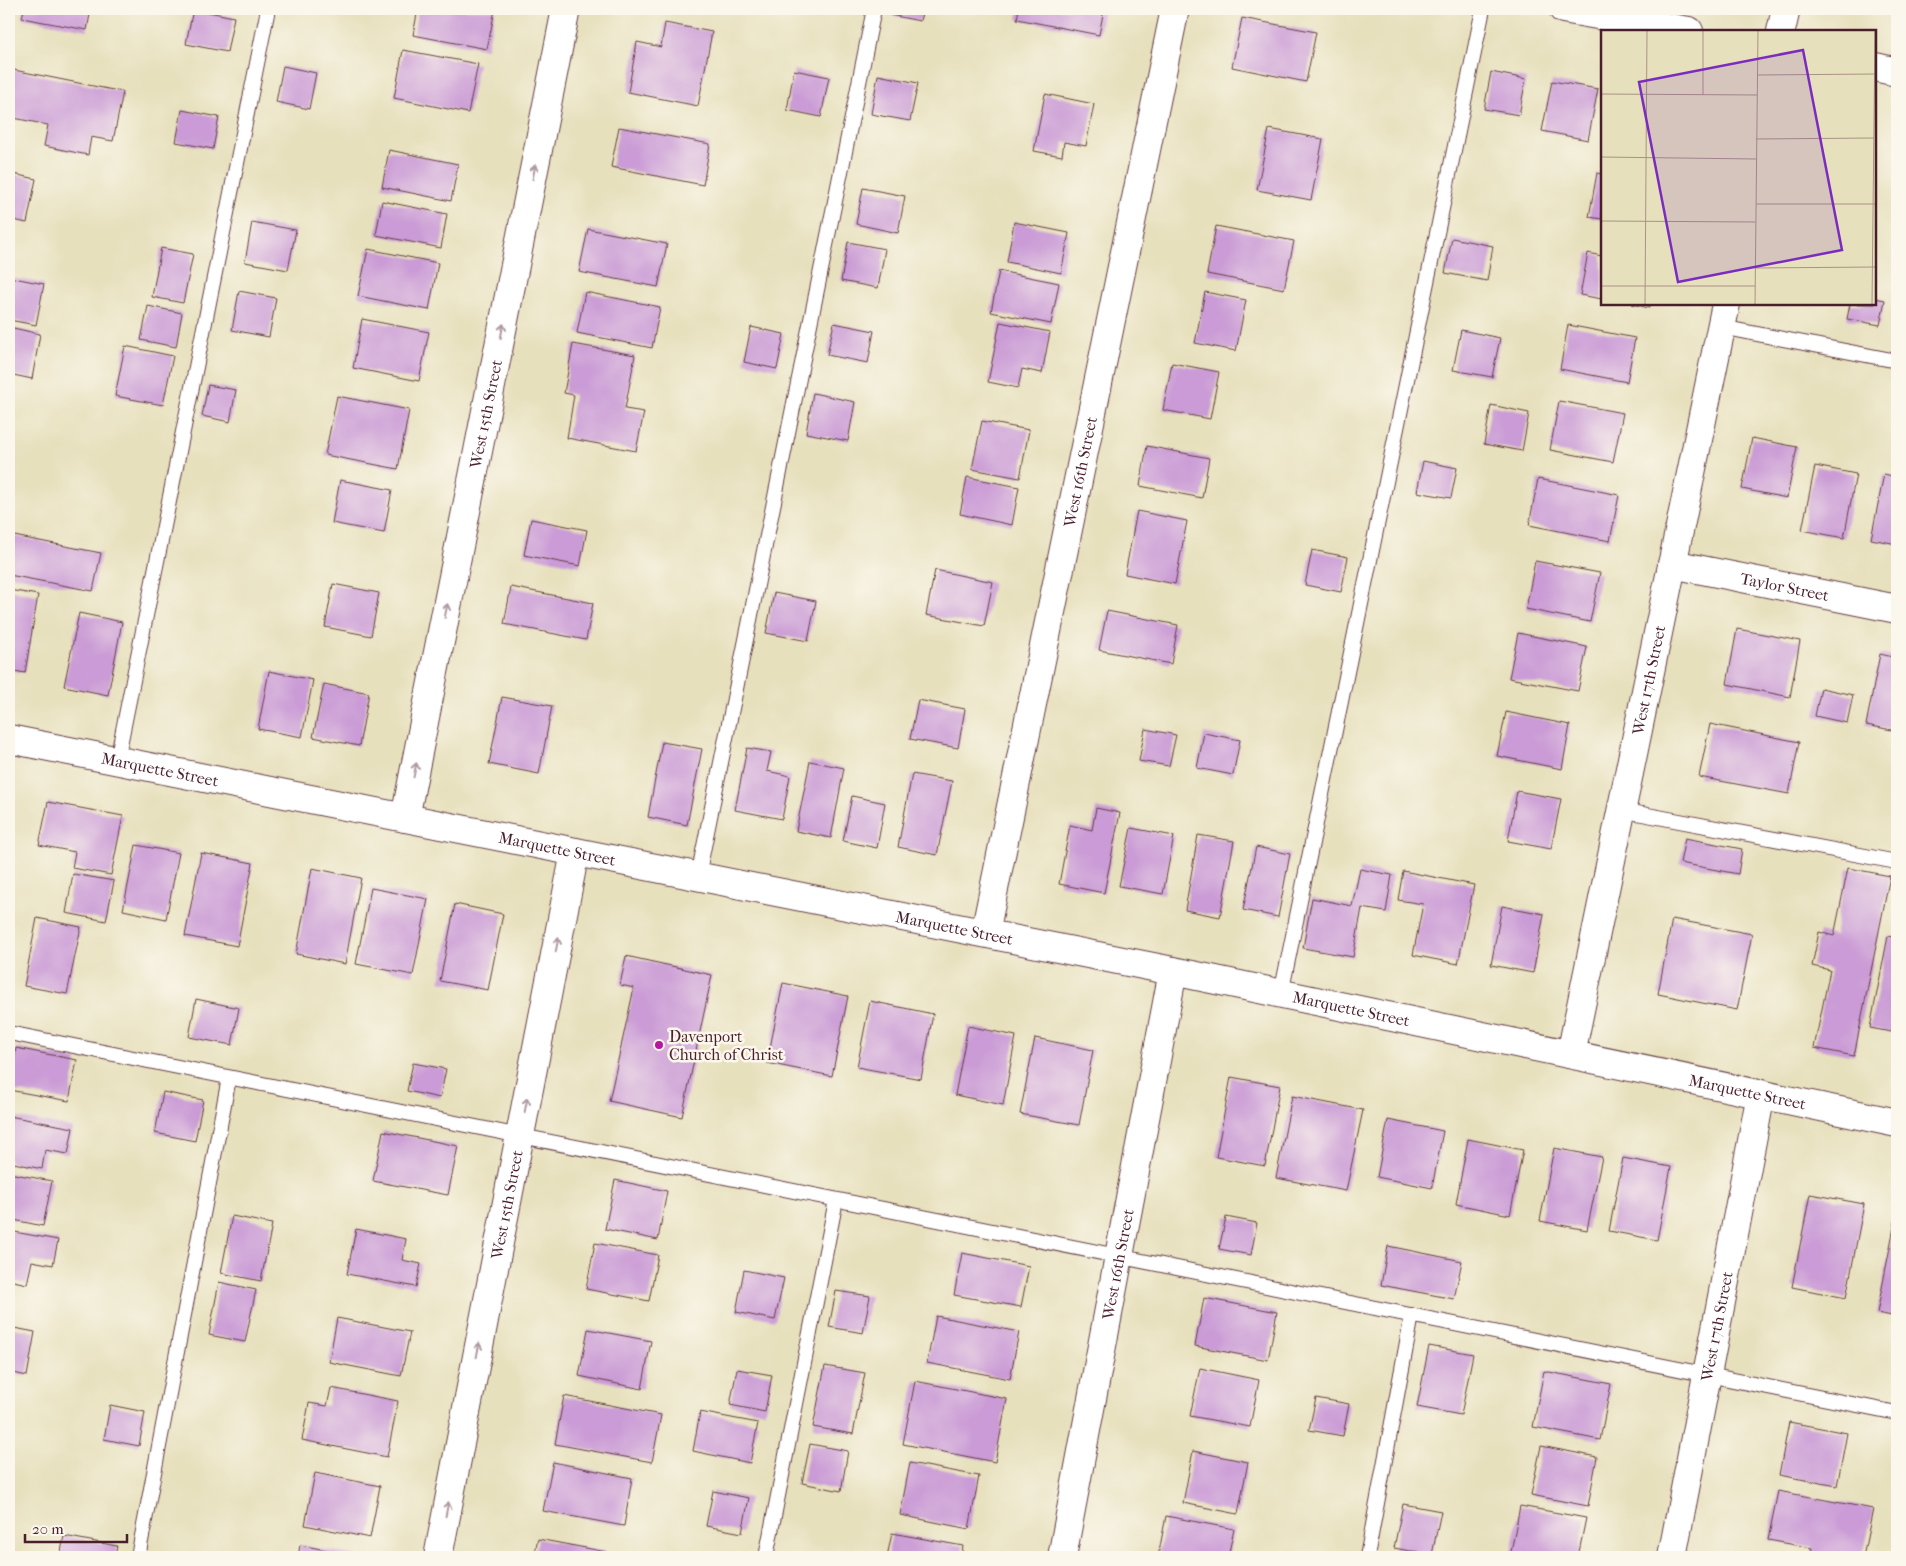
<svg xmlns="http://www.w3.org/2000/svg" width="1906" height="1566" font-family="'IM FELL French Canon',serif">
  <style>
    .building { fill: #ca9bd6 }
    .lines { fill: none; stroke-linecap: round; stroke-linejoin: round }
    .service-casing { stroke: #623c41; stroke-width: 16 }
    .minor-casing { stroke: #623c41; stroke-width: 30 }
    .tertiary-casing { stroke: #623c41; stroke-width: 30 }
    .service { stroke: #fff; stroke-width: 14 }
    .minor { stroke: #fff; stroke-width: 28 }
    .tertiary { stroke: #fff; stroke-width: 28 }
    .oneway { stroke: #ae9aa0 }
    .poi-dot { fill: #b5179e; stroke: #fbf7ec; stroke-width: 2 }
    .labels { text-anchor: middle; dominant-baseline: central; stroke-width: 5; stroke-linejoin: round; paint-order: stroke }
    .street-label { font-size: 16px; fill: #4a1f2b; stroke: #fbf7ec }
    .poi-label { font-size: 16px; fill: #4a1f2b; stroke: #fbf7ec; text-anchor: start }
    .inset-road { fill: none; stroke: #a89383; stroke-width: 1 }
    .view { fill: #7b2cbf; fill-opacity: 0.15; stroke: #7b2cbf; stroke-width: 2.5 }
    .inset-edge { fill: none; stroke: #4a1f2b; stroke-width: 2.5 }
  </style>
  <rect width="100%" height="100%" fill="#fbf7ec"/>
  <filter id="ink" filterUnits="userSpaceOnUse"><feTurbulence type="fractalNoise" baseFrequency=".02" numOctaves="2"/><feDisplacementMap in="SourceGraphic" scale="10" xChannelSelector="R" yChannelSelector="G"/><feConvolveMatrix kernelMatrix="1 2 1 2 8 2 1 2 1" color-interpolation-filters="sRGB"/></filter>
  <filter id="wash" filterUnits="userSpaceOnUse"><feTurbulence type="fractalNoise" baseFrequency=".0096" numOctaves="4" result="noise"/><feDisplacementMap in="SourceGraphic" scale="20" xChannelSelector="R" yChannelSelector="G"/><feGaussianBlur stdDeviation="1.12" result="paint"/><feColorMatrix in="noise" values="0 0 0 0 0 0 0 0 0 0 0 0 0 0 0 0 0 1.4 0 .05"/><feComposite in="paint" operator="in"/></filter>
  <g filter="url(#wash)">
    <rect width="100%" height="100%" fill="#e7e0bd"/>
    <g id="blocks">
      <path class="building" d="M24,9H91L87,30L22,18Z
        M193,9L234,17L227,52L186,44Z
        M418,9L495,10L487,49L413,35Z
        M891,9H923L920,21L890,15Z
        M1019,9H1104L1099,35L1017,19Z
        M1242,18L1316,32L1306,82L1232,67Z
        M665,23L712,32L698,106L628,92L637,42L661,47Z
        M403,50L478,64L468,113L394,98Z
        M283,66L316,73L309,109L276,102Z
        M9,69L123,92L113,141L91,137L88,155L44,146L48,125L9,117Z
        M794,70L829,77L821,117L787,110Z
        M1491,72L1526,79L1519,115L1484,109Z
        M878,75L918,83L910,121L871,114Z
        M1552,81L1598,89L1588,140L1542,131Z
        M1045,94L1094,104L1086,146L1064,142L1062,156L1034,151Z
        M182,110L219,117L213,149L176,142Z
        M619,127L710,144L703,185L611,167Z
        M1269,129L1323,139L1311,200L1257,190Z
        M389,150L458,164L451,201L382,187Z
        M9,173L36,179L27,223L9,219Z
        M1597,173L1602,174V219L1589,217Z
        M863,188L905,196L898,233L856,224Z
        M382,201L447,214L441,248L376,235Z
        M252,222L296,230L288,270L245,262Z
        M1014,222L1069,233L1061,273L1007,262Z
        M1216,226L1294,241L1284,289L1207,274Z
        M588,229L667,244L658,287L579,272Z
        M1452,238L1493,246L1487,281L1445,273Z
        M848,242L885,249L878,288L841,281Z
        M161,248L193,254L183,303L152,297Z
        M368,249L438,263L429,310L358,296Z
        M1588,253L1602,256V299L1580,295Z
        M999,271L1059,283L1051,324L991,312Z
        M9,277L44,284L36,325L9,320Z
        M239,291L276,298L269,337L232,330Z
        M585,292L660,307L652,348L577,333Z
        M1205,292L1246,300L1236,351L1195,343Z
        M1875,298L1885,300L1880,325L1847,319L1850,304H1875Z
        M1632,304H1650L1649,308Z
        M148,306L182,313L176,347L141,340Z
        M362,319L429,332L419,381L353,368Z
        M1000,322L1050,332L1042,373L1022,369L1018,388L988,382Z
        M834,323L874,331L868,363L827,355Z
        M1568,325L1635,338L1627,382L1560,369Z
        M9,327L40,334L32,379L9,374Z
        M751,327L784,334L777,369L744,362Z
        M1461,330L1500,338L1492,377L1453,370Z
        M573,344L635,355L625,409L644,412L636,451L567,438L574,395L564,393Z
        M125,346L173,356L163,405L115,396Z
        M1172,363L1219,372L1210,419L1163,410Z
        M208,385L236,390L230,422L202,416Z
        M813,393L855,402L848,441L806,433Z
        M337,396L409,410L398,469L325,455Z
        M1559,401L1623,413L1613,462L1550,450Z
        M1491,405L1529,413L1522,451L1484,444Z
        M982,421L1029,430L1020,478L972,469Z
        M1752,438L1797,447L1787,498L1742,489Z
        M1147,446L1209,458L1202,498L1140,486Z
        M1423,461L1457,468L1451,498L1417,492Z
        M1815,466L1856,474L1844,538L1802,530Z
        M1884,474L1897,477V544L1871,539Z
        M967,477L1019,487L1012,525L960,514Z
        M1538,479L1619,495L1610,541L1529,525Z
        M340,480L392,490L384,533L332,523Z
        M1137,511L1187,521L1175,584L1125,574Z
        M531,519L587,530L580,566L524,555Z
        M9,535L101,553L93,591L9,575Z
        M1312,550L1348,557L1341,592L1305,585Z
        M1535,561L1600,573L1590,622L1526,609Z
        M935,570L993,582L984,626L926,615Z
        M333,584L379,593L371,636L325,627Z
        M511,587L593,603L586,640L504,624Z
        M9,590L38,595L25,673L9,670Z
        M774,593L816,601L808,641L766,633Z
        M1107,611L1178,625L1171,664L1099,650Z
        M79,613L122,622L108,695L64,686Z
        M1737,629L1800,641L1790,697L1727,684Z
        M1518,633L1587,647L1578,691L1509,678Z
        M1880,654L1897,658V731L1866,725Z
        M269,671L313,680L302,737L258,729Z
        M324,684L369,693L359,746L313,737Z
        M1821,688L1853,695L1847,723L1815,716Z
        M502,697L552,706L539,774L489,764Z
        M918,700L965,709L958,748L910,739Z
        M1506,712L1570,725L1562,769L1497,756Z
        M1710,724L1799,742L1789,794L1699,777Z
        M1145,729L1176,735L1169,766L1139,761Z
        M1204,733L1240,740L1233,775L1197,768Z
        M662,742L702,749L687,825L648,817Z
        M747,748L771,752L767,771L790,776L782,819L735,810Z
        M810,761L844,768L831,838L796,831Z
        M912,774L952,781L937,855L898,847Z
        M1517,791L1561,799L1551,849L1508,841Z
        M852,796L885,803L877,848L843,841Z
        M48,802L123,816L111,875L72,868L75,852L39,845Z
        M1096,808L1120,813L1104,893L1059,884L1070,825L1092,830Z
        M1131,828L1174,836L1163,894L1119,886Z
        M1198,835L1234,841L1220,917L1185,910Z
        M1685,838L1742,849L1738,874L1680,863Z
        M136,845L179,853L166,919L123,910Z
        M1256,847L1290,854L1278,917L1243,910Z
        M201,853L253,863L237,946L185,936Z
        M312,868L361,878L345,964L296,954Z
        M1848,868L1890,876L1854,1056L1814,1048L1830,970L1812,966L1819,932L1834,936Z
        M1360,869L1392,875L1386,912L1362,908L1353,957L1303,948L1312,898L1352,906Z
        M1403,871L1474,885L1458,964L1413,955L1423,904L1398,900Z
        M73,874L114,881L106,921L66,913Z
        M371,888L428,899L413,975L356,964Z
        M455,904L503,914L488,990L440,981Z
        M1502,906L1544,914L1533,973L1491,965Z
        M37,918L81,927L67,994L24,986Z
        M1672,919L1752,934L1737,1010L1658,994Z
        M1888,936L1897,938V1033L1870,1028Z
        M626,956L712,975L682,1117L609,1101L634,988L620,985Z
        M783,983L848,996L832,1076L767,1063Z
        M196,999L239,1008L232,1045L189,1037Z
        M870,1001L933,1014L921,1079L857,1067Z
        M968,1026L1016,1036L1003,1105L955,1095Z
        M1035,1038L1093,1050L1079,1125L1020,1114Z
        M16,1048L77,1060L69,1101L9,1090Z
        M413,1063L446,1069L440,1098L407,1091Z
        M1231,1077L1280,1086L1265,1166L1216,1157Z
        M163,1092L203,1100L195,1141L155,1133Z
        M1292,1096L1363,1110L1346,1191L1276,1178Z
        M9,1116L73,1128L68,1154L45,1150L42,1169L9,1162Z
        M1388,1120L1443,1131L1432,1188L1377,1177Z
        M383,1131L458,1146L448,1195L373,1181Z
        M1468,1139L1523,1150L1510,1215L1456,1204Z
        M1554,1148L1602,1157L1587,1230L1540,1221Z
        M1623,1158L1671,1167L1657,1240L1609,1231Z
        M9,1173L52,1181L43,1226L9,1219Z
        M615,1180L667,1191L658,1240L605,1229Z
        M1810,1194L1864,1204L1846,1298L1792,1287Z
        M232,1216L272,1224L261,1281L221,1273Z
        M1226,1217L1257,1223L1251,1255L1219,1249Z
        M1896,1217H1897V1317L1877,1313Z
        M356,1229L406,1239L402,1260L421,1264L416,1287L347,1274Z
        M9,1231L58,1240L53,1265L32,1261L27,1284L9,1280Z
        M595,1243L658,1255L649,1301L586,1289Z
        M1388,1246L1462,1261L1454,1299L1381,1285Z
        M962,1253L1029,1266L1021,1307L954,1295Z
        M744,1270L784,1278L775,1320L736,1312Z
        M219,1282L256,1290L245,1342L209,1335Z
        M836,1291L870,1296L863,1333L829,1327Z
        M1204,1298L1277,1312L1268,1360L1195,1346Z
        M936,1316L1019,1332L1010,1379L927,1363Z
        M337,1318L410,1332L401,1376L329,1362Z
        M9,1327L35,1332L27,1376L9,1372Z
        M588,1329L651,1341L642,1389L579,1376Z
        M1429,1346L1473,1354L1461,1415L1417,1407Z
        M825,1366L865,1373L853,1434L813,1427Z
        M1200,1368L1259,1380L1250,1427L1190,1416Z
        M737,1369L772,1375L765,1412L730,1405Z
        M1544,1371L1611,1384L1600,1440L1533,1427Z
        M915,1381L1007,1399L995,1462L903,1444Z
        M331,1388L398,1401L387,1457L302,1440L309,1403L327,1406Z
        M564,1396L661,1415L652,1462L555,1444Z
        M1316,1398L1349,1404L1343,1436L1309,1430Z
        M110,1405L145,1412L139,1446L104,1439Z
        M700,1412L758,1423L750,1463L693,1451Z
        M1789,1422L1847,1433L1837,1486L1779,1475Z
        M810,1444L848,1451L841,1491L802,1483Z
        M1541,1446L1597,1457L1588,1506L1531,1495Z
        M1193,1451L1248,1462L1238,1514L1183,1503Z
        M553,1462L632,1478L624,1526L543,1511Z
        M910,1463L979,1476L969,1529L900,1515Z
        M315,1473L380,1486L370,1538L305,1525Z
        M713,1491L749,1498L742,1533L706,1526Z
        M1778,1491L1873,1509L1863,1557H1810L1812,1548L1768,1540Z
        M1403,1504L1441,1511L1432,1555L1394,1548Z
        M1520,1506L1586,1518L1578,1557H1510Z
        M1166,1516L1234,1529L1228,1557H1158Z
        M892,1533L963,1546L961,1557H887Z
        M64,1536L117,1546L115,1557H60Z
        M538,1539L607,1552L606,1557H534Z
        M300,1545L357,1556V1557H298Z"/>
    </g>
  </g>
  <g filter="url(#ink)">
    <use href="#blocks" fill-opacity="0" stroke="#623c41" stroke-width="1"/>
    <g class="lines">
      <g class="service-casing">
        <path id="service" d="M1721,327L1897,361
          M117,760L268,9
          M1621,810L1897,862
          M698,876L874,9
          M1281,994L1483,9
          M9,1033L1897,1413
          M138,1557L229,1078
          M766,1557L836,1200
          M1367,1557L1412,1315"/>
      </g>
      <g class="minor-casing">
        <g id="minor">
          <path d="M1563,9L1689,31"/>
          <path d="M1781,31L1786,9"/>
          <path d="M1875,67L1897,72"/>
          <path id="s1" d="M1672,564L1897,609"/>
          <path id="s2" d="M405,818L566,9"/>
          <path id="s3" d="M985,933L1175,9"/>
          <path id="s4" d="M1571,1054L1726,304"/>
          <path id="s5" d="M438,1557L575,852"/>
          <path id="s6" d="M1062,1557L1173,971"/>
          <path id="s7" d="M1672,1557L1761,1094"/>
        </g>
      </g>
      <g class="tertiary-casing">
        <g id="tertiary">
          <path id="s8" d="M9,739L1173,971L1897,1123"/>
        </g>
      </g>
      <use href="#service" class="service"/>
      <use href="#minor" class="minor"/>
      <use href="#tertiary" class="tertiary"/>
    </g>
    <defs><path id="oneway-shaft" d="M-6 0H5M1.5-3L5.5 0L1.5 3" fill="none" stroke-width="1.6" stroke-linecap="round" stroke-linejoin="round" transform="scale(1.25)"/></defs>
    <g class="oneway">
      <use href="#oneway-shaft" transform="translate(534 172) rotate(-79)"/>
      <use href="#oneway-shaft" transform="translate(502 331) rotate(-79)"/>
      <use href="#oneway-shaft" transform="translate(446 611) rotate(-79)"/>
      <use href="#oneway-shaft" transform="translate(415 770) rotate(-79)"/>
      <use href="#oneway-shaft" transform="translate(557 945) rotate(-79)"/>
      <use href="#oneway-shaft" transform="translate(526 1105) rotate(-79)"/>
      <use href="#oneway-shaft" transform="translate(478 1350) rotate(-79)"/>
      <use href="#oneway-shaft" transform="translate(447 1509) rotate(-79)"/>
    </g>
  </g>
  <circle class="poi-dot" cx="659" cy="1045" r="5"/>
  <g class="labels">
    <g class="street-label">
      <text stroke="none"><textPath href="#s2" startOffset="412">West 15th Street</textPath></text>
      <text stroke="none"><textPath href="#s3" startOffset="471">West 16th Street</textPath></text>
      <text stroke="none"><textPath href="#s1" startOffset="115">Taylor Street</textPath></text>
      <text stroke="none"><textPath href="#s4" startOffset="382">West 17th Street</textPath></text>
      <text stroke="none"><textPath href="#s8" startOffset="154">Marquette Street</textPath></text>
      <text stroke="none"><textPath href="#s8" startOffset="559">Marquette Street</textPath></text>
      <text stroke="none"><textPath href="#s8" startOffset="964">Marquette Street</textPath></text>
      <text stroke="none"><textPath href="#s8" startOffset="1369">Marquette Street</textPath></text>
      <text stroke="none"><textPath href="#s8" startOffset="1774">Marquette Street</textPath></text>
      <text stroke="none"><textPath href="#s5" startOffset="359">West 15th Street</textPath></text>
      <text stroke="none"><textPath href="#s6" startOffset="298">West 16th Street</textPath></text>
      <text stroke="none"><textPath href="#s7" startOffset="235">West 17th Street</textPath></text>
    </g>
    <g class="poi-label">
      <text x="669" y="1036">Davenport<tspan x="669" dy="18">Church of Christ</tspan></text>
    </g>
  </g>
  <g transform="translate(1601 30)">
    <rect width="275" height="275" fill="#e7e0bd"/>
    <path class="inset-road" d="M156,45L275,44M0,64L156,65M102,65V0M155,109L273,108M0,127L155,129M155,174H275M0,191L154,192M154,238L275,237M0,256H154M44,275L46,0M154,275L157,0M271,275L274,0"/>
    <path class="view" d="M202,20L241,220L77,252L38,52Z"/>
    <rect width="275" height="275" class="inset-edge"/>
  </g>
  <rect width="1906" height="1566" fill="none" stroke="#fbf7ec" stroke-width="30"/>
  <path d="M25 1534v8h102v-8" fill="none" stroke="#4a1f2b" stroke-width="2.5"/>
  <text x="32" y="1534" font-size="15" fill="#4a1f2b" stroke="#fbf7ec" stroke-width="4" paint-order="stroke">20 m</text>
</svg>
